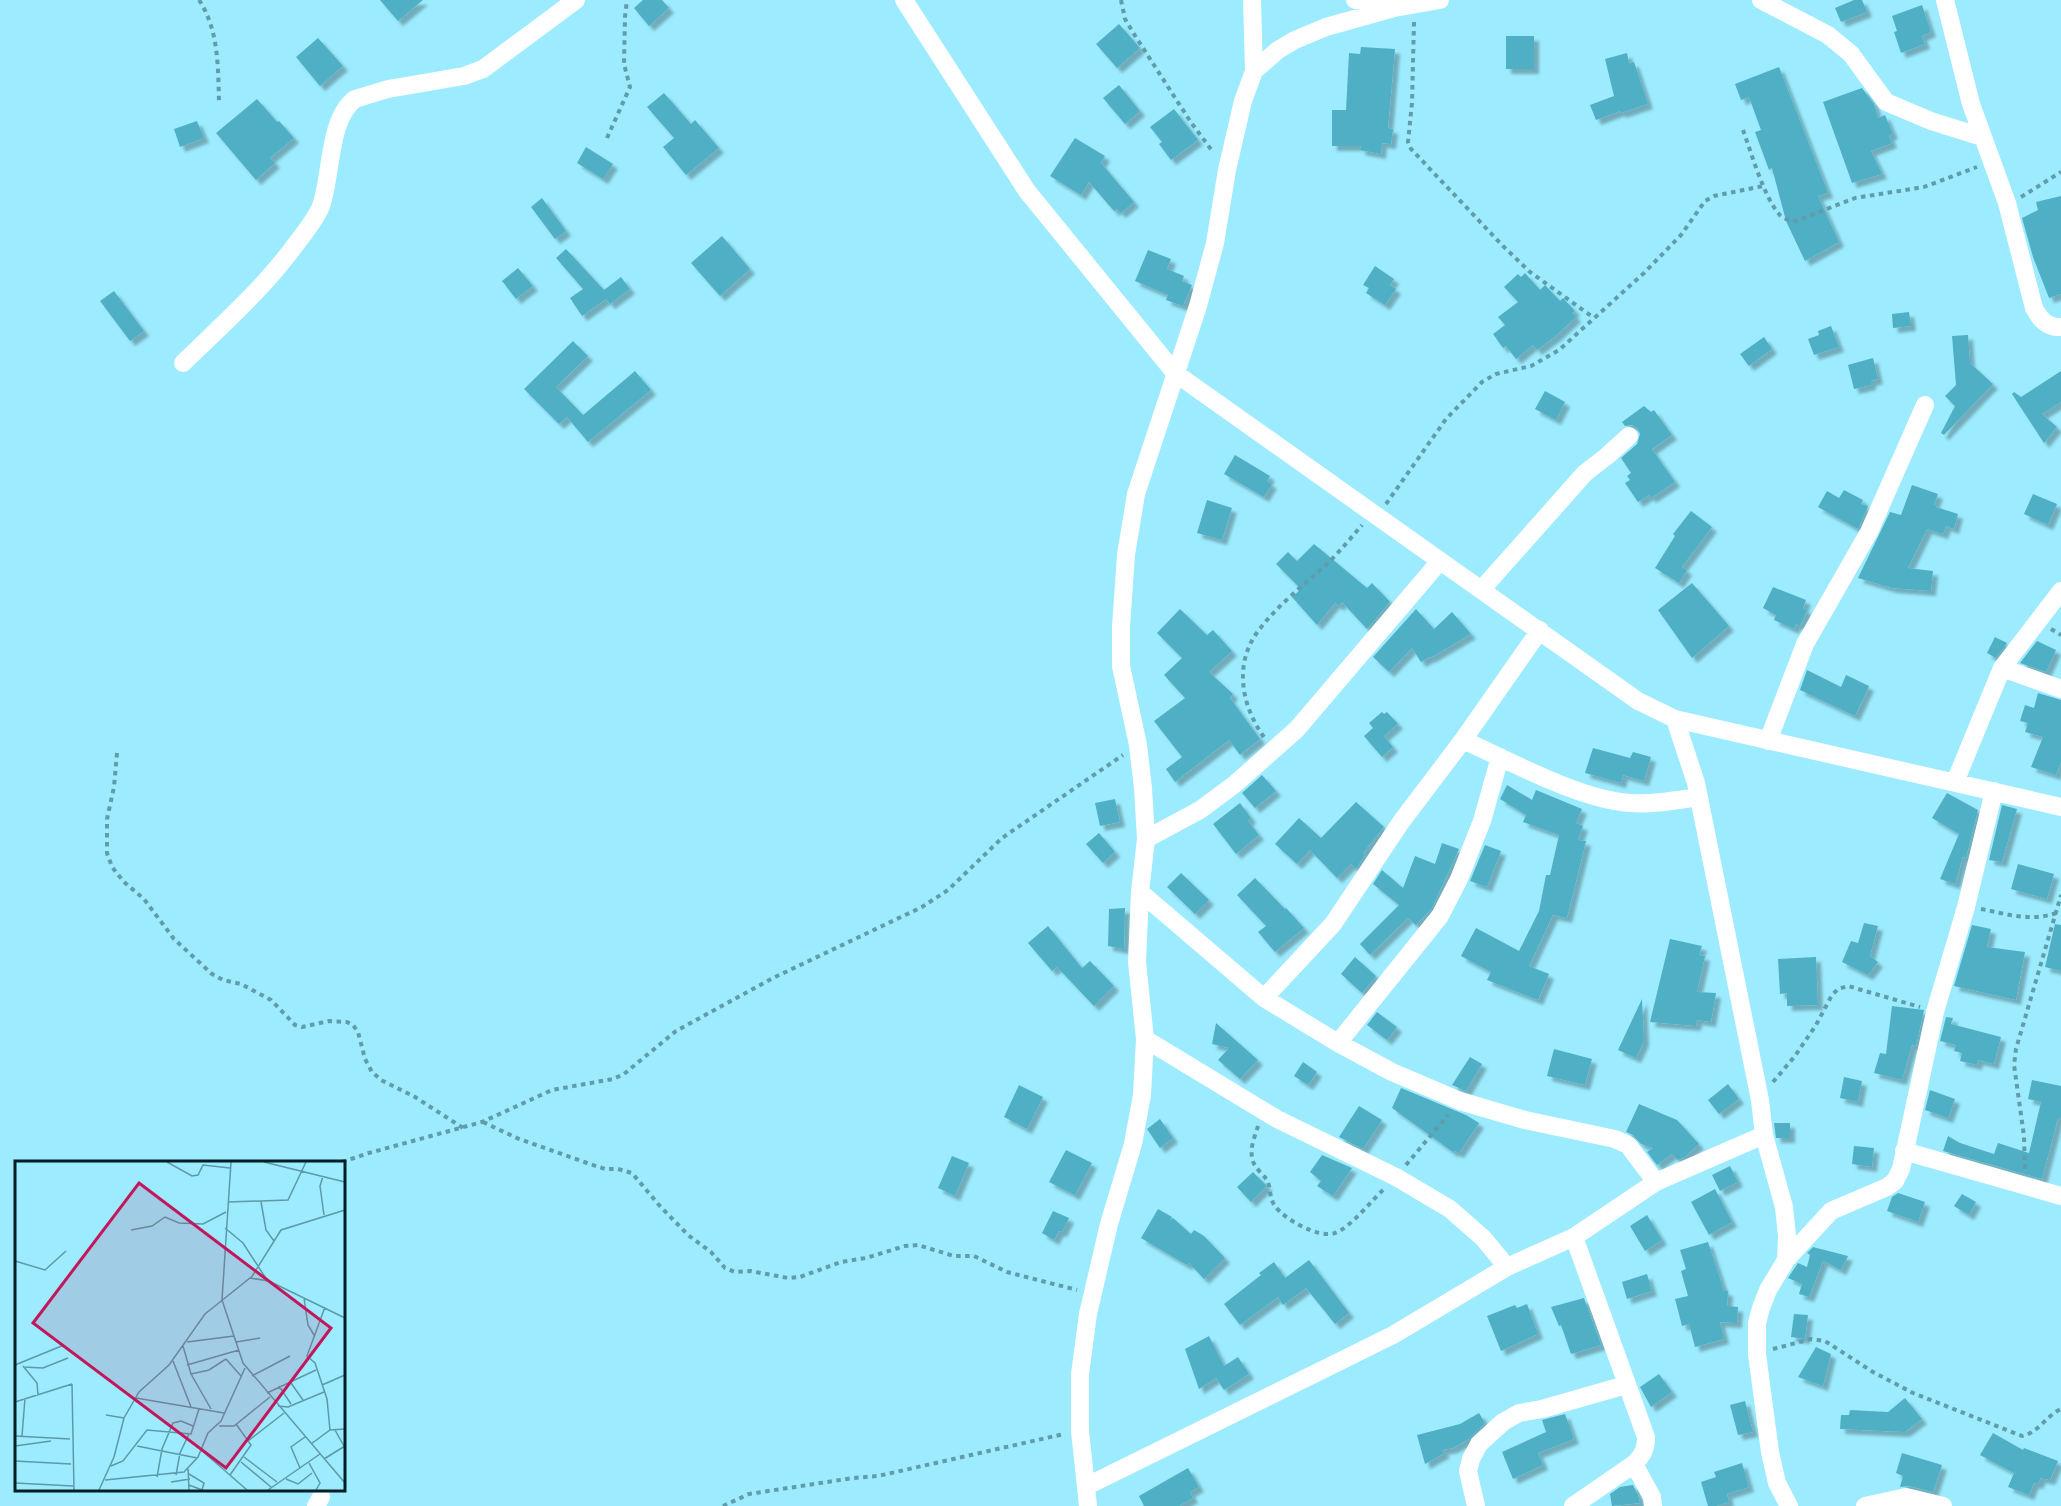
<svg xmlns="http://www.w3.org/2000/svg" width="2061" height="1506" font-family="'Open Sans',sans-serif">
  <style>
    .building { fill: #50afc4; filter: url(#shadow) }
    .lines { fill: none; stroke-linecap: round; stroke-linejoin: round }
    .path { stroke: #609caa; stroke-width: 4; stroke-dasharray: 4.5 4.5; stroke-linecap: butt }
    .minor { stroke: #fff; stroke-width: 18 }
    .inset-road { fill: none; stroke: #5e99a7; stroke-width: 1.5 }
    .view { fill: #c2185b; fill-opacity: 0.15; stroke: #c2185b; stroke-width: 3 }
    .inset-edge { fill: none; stroke: #001e25; stroke-width: 3 }
  </style>
  <defs>
    <filter id="shadow"><feDropShadow dx="5" dy="5" stdDeviation="1.5" flood-color="#0004"/></filter>
  </defs>
  <rect width="100%" height="100%" fill="#9cebfe"/>
  <path class="building" d="M380,0H423L398,21Z
    M643,0H662L669,8L649,26L634,8Z
    M1854,0H1862L1867,12L1841,22L1835,8Z
    M1922,5L1931,32L1922,36L1925,44L1901,53L1894,32L1897,31L1892,16Z
    M1119,24L1140,48L1117,68L1096,44Z
    M1506,36H1534V69H1506Z
    M318,38L343,66L320,86L296,57Z
    M1361,47L1395,49L1388,128L1393,129L1391,144L1382,143L1381,154L1360,150L1361,146H1332V110H1346L1349,53L1360,54Z
    M1627,53L1629,63L1634,62L1648,104L1621,113L1620,111L1596,120L1590,105L1614,96L1605,59Z
    M1779,67L1828,193L1818,196L1839,242L1805,261L1786,221L1772,168L1769,170L1755,132L1761,130L1749,97L1741,100L1735,84Z
    M1119,85L1140,111L1125,124L1103,98Z
    M1862,88L1874,104L1878,118L1885,115L1893,134L1889,136L1892,143L1871,151L1882,174L1852,183L1823,102Z
    M664,93L691,124L695,120L719,148L686,175L663,147L674,138L647,107Z
    M257,99L277,122L279,121L294,138L270,158L275,163L256,180L216,133Z
    M1174,109L1198,140L1171,160L1159,144L1162,142L1150,127Z
    M197,121L204,138L180,147L174,129Z
    M1075,138L1105,156L1101,163L1134,202L1121,213L1117,209L1114,211L1089,182L1081,195L1050,176Z
    M586,147L613,164L603,179L577,163Z
    M2061,196V294L2049,298L2033,257L2022,218L2038,210L2036,202Z
    M542,198L566,231L555,239L531,207Z
    M722,236L750,269L720,296L691,263Z
    M566,249L604,290L621,277L630,289L610,304L606,299L582,316L570,298L583,289L556,258Z
    M1148,250L1171,259L1167,269L1184,276L1182,281L1192,285L1183,306L1166,300L1168,295L1135,281Z
    M1375,266L1394,279L1390,285L1396,289L1385,305L1366,293L1369,288L1363,285Z
    M518,268L533,286L516,299L502,281Z
    M1525,273L1540,290L1545,285L1560,301L1563,298L1575,311L1572,313L1576,317L1557,335L1537,350L1533,345L1516,359L1506,346L1503,348L1493,334L1505,325L1498,317L1518,302L1504,287L1518,274L1521,277Z
    M114,291L144,331L130,341L100,301Z
    M1909,312L1911,326L1893,328L1892,314Z
    M1831,326L1839,347L1814,355L1808,339L1819,335L1818,331Z
    M1968,335L1970,363L1993,384L1944,435L1941,433L1955,406L1945,396L1956,385L1952,336Z
    M1764,337L1772,349L1749,366L1740,354Z
    M573,341L588,356L556,387L583,415L635,371L651,390L588,442L567,417L559,424L524,389Z
    M1873,358L1878,379L1871,381V385L1854,389L1848,365Z
    M2061,371V402L2042,414L2057,427L2044,443L2012,394L2014,392L2021,397Z
    M1545,391L1565,402L1556,420L1535,409Z
    M1644,406L1651,412L1654,410L1672,435L1652,449L1675,482L1651,498L1649,495L1638,502L1625,483L1630,480L1627,476L1631,473L1621,458L1637,444L1640,434L1637,428L1632,425L1625,426L1622,422Z
    M1235,455L1270,476L1267,481L1272,484L1264,497L1224,474Z
    M1912,485L1938,494L1934,505H1937L1936,507L1958,514L1954,529L1946,526L1943,534L1927,529L1908,568L1933,571L1931,591L1892,588L1858,578L1890,512L1901,515Z
    M1844,490L1863,500L1861,504L1868,506L1858,529L1818,507L1827,491L1839,498Z
    M2033,494L2057,504L2048,525L2024,514Z
    M1207,500L1232,508L1222,540L1197,533Z
    M1691,511L1712,527L1682,567L1687,570L1679,583L1655,568L1675,536L1673,534Z
    M1314,544L1367,588L1372,583L1390,602L1367,629L1342,602L1339,606L1335,603L1317,625L1292,597L1301,589L1276,564L1288,552L1297,561Z
    M1692,583L1729,626L1692,658L1658,610Z
    M1773,587L1806,600L1803,608L1807,610L1800,626L1796,624L1794,629L1774,620L1776,615L1763,608Z
    M1180,609L1207,635L1213,630L1232,651L1209,672L1233,694L1230,698L1260,739L1240,755L1229,740L1175,782L1166,769L1182,757L1154,721L1185,698L1164,675L1182,658L1157,633Z
    M1416,609L1434,629L1452,612L1471,634L1430,658V657L1421,662L1412,648L1389,672L1373,657Z
    M1995,637L2007,643L1996,658L1987,653Z
    M2037,641L2056,650L2046,672L2020,663Z
    M1807,670L1841,687L1846,675L1869,686L1855,716L1800,690Z
    M2038,693L2061,700V762L2056,775L2031,767L2043,737L2025,732L2028,723L2020,721L2025,705L2034,708Z
    M1382,712L1384,714L1387,712L1398,724L1384,736L1393,747L1382,757L1364,736L1373,728L1369,723Z
    M1593,748L1630,758L1633,752L1651,757L1644,781L1623,775L1621,783L1585,773Z
    M1262,775L1276,791L1255,808L1242,793Z
    M1507,785L1532,800L1536,790L1582,809L1576,823L1583,826L1578,840L1586,841L1567,918L1553,915L1529,966L1549,974L1538,1000L1487,980L1491,972L1461,956L1476,928L1519,951L1539,911L1546,875H1550L1559,835L1523,822L1526,815L1500,799Z
    M1947,793L1978,810L1966,858L1963,857L1955,884L1940,879L1959,834L1932,818Z
    M1115,799L1120,822L1100,826L1095,803Z
    M1356,802L1384,827L1363,853L1365,855L1356,869L1351,864L1337,878L1310,850L1297,864L1275,844L1299,818L1321,838Z
    M1240,803L1251,818L1248,821L1259,835L1236,854L1213,824Z
    M2002,805L2017,809L2002,862L1989,860Z
    M1099,833L1115,852L1103,863L1086,844Z
    M1442,843L1459,849L1432,908L1416,925L1408,918L1370,955L1360,944L1399,905L1373,884L1382,870L1403,888L1415,856L1435,864Z
    M1485,845L1501,851L1487,887L1470,881Z
    M2018,864L2054,874L2047,899L2011,889Z
    M1181,873L1209,900L1195,914L1167,887Z
    M1255,878L1285,909L1286,908L1304,928L1275,952L1258,932L1266,926L1237,895Z
    M1125,908L1124,949L1108,946L1109,909Z
    M1864,923L1878,926L1870,956L1878,962L1868,975L1842,962L1851,941L1858,943Z
    M2055,924L2061,925V971L2045,967Z
    M1972,925L1991,929L1987,947L2025,952L2016,1000L1954,986Z
    M1048,926L1082,968L1090,961L1114,986L1094,1006L1057,967L1052,971L1028,943Z
    M1670,939L1702,946L1699,955L1705,956L1697,992L1716,993L1711,1022L1697,1020L1696,1026L1650,1022Z
    M1355,957L1376,976L1362,993L1341,974Z
    M1816,957L1818,1005L1787,1006V993L1780,994L1778,959Z
    M1642,999L1644,1041L1636,1058L1618,1050Z
    M1892,1006L1924,1010L1916,1046L1912,1045L1902,1080L1874,1073L1880,1053L1886,1054Z
    M1377,1012L1397,1027L1387,1040L1367,1025Z
    M1946,1017L1953,1018L1951,1024L2001,1037L1994,1064L1978,1060L1977,1065L1960,1061L1962,1053L1954,1051L1956,1045L1940,1041Z
    M1216,1023L1258,1060L1240,1079L1218,1060L1229,1048L1212,1044Z
    M1554,1049L1592,1059L1585,1085L1547,1076Z
    M1470,1057L1482,1064L1466,1091L1452,1085Z
    M1303,1062L1317,1072L1308,1085L1294,1076Z
    M1844,1077L1862,1081L1858,1102L1840,1098Z
    M2032,1080L2061,1086V1118H2058L2042,1179L1943,1151L1948,1136L1960,1143L1994,1154L1998,1143L2029,1153L2041,1102L2028,1099Z
    M1728,1084L1739,1099L1719,1114L1708,1100Z
    M1019,1085L1043,1097L1027,1129L1004,1117Z
    M1401,1088L1466,1115L1479,1123L1459,1153L1455,1151L1453,1152L1392,1108Z
    M1930,1090L1955,1099L1948,1118L1925,1110Z
    M1639,1104L1677,1120L1699,1144L1685,1157L1678,1160L1672,1154L1657,1165L1647,1152L1653,1148L1641,1144L1633,1135L1626,1132Z
    M1359,1106L1382,1120L1363,1149L1339,1137Z
    M1160,1119L1173,1138L1160,1148L1147,1129Z
    M1774,1123H1790V1138H1776Z
    M1854,1146L1874,1148L1872,1167L1852,1164Z
    M1066,1150L1092,1163L1075,1195L1049,1182Z
    M1322,1155L1352,1168L1333,1196L1317,1186L1321,1181L1310,1172Z
    M952,1156L969,1163L955,1196L938,1188Z
    M1730,1166L1738,1182L1720,1191L1712,1175Z
    M1253,1172L1267,1186L1251,1202L1237,1187Z
    M1715,1189L1732,1222L1709,1235L1691,1202Z
    M1898,1193L1925,1202L1918,1222L1887,1211L1892,1197Z
    M1962,1194L1976,1202L1969,1215L1954,1206Z
    M1158,1209L1172,1217L1170,1220L1173,1218L1191,1234L1194,1230L1204,1236L1225,1258L1204,1279L1189,1263L1187,1265L1141,1238Z
    M1053,1211L1069,1218L1062,1232L1059,1231L1054,1240L1042,1233Z
    M1647,1215L1662,1240L1645,1251L1630,1226Z
    M1708,1242L1724,1291H1728L1727,1306L1738,1307L1737,1323L1720,1322L1724,1339L1695,1347L1689,1324L1682,1326L1675,1299L1688,1296L1681,1271L1686,1269L1680,1250Z
    M1813,1247L1848,1256L1841,1270L1823,1261L1809,1297L1799,1294L1802,1284L1788,1278L1798,1263L1807,1267L1810,1255L1807,1253Z
    M1309,1260L1349,1313L1335,1324L1306,1288L1283,1305L1278,1297L1240,1325L1224,1304L1261,1275L1259,1273L1274,1262L1285,1278Z
    M1647,1274L1652,1291L1627,1299L1622,1282Z
    M1584,1298L1601,1345L1571,1354L1561,1325L1559,1326L1551,1307Z
    M1527,1304L1538,1334L1501,1351L1487,1316L1515,1305L1517,1308Z
    M1794,1314L1808,1315L1805,1339L1791,1337Z
    M1209,1336L1224,1366L1238,1357L1249,1374L1224,1390L1216,1378L1199,1389L1185,1349Z
    M1816,1347L1831,1354L1823,1386L1798,1377Z
    M1659,1374L1672,1392L1651,1407L1640,1387Z
    M1905,1398L1922,1419L1905,1432L1840,1429L1841,1415H1849L1850,1410L1888,1412Z
    M1745,1401L1753,1432L1738,1435L1730,1405Z
    M1479,1413L1485,1423L1469,1439L1453,1448L1442,1450L1445,1453L1425,1464L1417,1435L1460,1424Z
    M1565,1414L1574,1439L1538,1453L1543,1465L1513,1479L1502,1452L1546,1432L1542,1420Z
    M1993,1433L2023,1450L2024,1448L2058,1461L2050,1480L2041,1478L2038,1484L2034,1483L2029,1495L2008,1487L2014,1473L1980,1455Z
    M1902,1453L1942,1465L1933,1492L1909,1486L1900,1487L1903,1476L1896,1473Z
    M1742,1463L1749,1487L1727,1494L1729,1502L1716,1506H1708L1701,1482L1716,1477L1714,1472Z
    M1188,1468L1199,1487L1190,1492L1193,1498L1179,1506H1144L1139,1496Z
    M1633,1485L1638,1495L1640,1503L1612,1506L1610,1494L1620,1487Z"/>
  <g class="lines">
    <path class="path" d="M199,0C219,30 218,68 219,102
      M1121,0L1125,19L1134,34L1190,121L1213,152
      M1414,22L1412,103L1408,142L1411,149L1503,246L1530,272L1594,318
      M1743,130C1751,152 1764,197 1779,214C1783,219 1789,220 1796,221L1855,198L1924,187L1977,167
      M607,138L630,87L624,64L625,17L627,0
      M2021,197L2061,172
      M1386,504L1446,419L1482,382L1496,374L1531,366L1559,350L1644,273L1681,235L1705,201L1714,196L1763,186
      M2051,629L2061,635
      M1264,737C1242,707 1234,666 1256,634C1275,607 1304,585 1328,563C1340,551 1351,538 1362,525
      M117,753L114,787L107,819V853L112,867L124,882L144,899L174,939L212,974L223,980L241,984L271,1000L295,1025L302,1027L329,1021L347,1022L353,1025L358,1032L365,1059L372,1072L381,1080L415,1097L463,1128
      M1981,909C2007,914 2031,922 2056,913
      M1773,1082L1795,1056L1816,1025L1832,995L1838,989L1848,986L1920,1007
      M483,1122L519,1139L587,1163L605,1169H618L632,1173L659,1205L688,1235L711,1252L725,1268L735,1272L750,1271L788,1278L800,1277L841,1262L866,1258L905,1246L918,1245L954,1256H974L1007,1272L1077,1290
      M1258,1126C1255,1136 1250,1147 1252,1157C1253,1167 1262,1173 1267,1180C1271,1188 1269,1198 1275,1206C1284,1219 1319,1239 1335,1233C1350,1228 1371,1201 1383,1190
      M342,1162L369,1153L482,1122L552,1090L613,1079L624,1074L676,1031L773,978L922,907L948,890L1002,838L1123,755
      M1406,1165L1448,1115
      M2025,1169L2024,1136L2014,1065L2016,1049L2061,895
      M1773,1349L1811,1339L1825,1341L1873,1372L1913,1393L2022,1436C2038,1433 2046,1416 2061,1409
      M723,1506L749,1494L853,1478L878,1476L1064,1434"/>
    <path class="minor" d="M904,0L1027,191L1175,373L1638,701L1675,719L2061,807
      M1252,0L1254,71
      M1355,0L1388,6
      M1761,0L1828,35L1851,54L1886,102L1931,121L1982,137
      M1945,0L1971,104L2007,203L2034,308C2040,319 2047,328 2061,327
      M183,363C222,325 264,288 296,244C305,232 316,219 321,206C332,175 328,119 355,99L388,89L464,76L483,69L576,0
      M1482,589L1585,473L1607,456L1629,436
      M2002,668L2061,689
      M1675,719L1696,783L1760,1100L1764,1135L1784,1207L1787,1236L1786,1260L1768,1290L1761,1308L1757,1323V1354L1770,1452L1777,1483L1789,1506
      M1463,740C1510,761 1580,800 1631,803C1653,805 1677,800 1699,797
      M1768,741L1805,644L1869,532L1925,405
      M1955,782L2002,668L2061,591
      M1146,839L1200,810L1235,784L1297,729L1440,561
      M1140,892L1264,998L1338,1043L1392,1072L1460,1101L1525,1120L1615,1139L1628,1145L1656,1182
      M1264,998L1333,924L1401,822L1463,740L1540,630
      M1145,1039L1277,1119L1396,1177L1450,1209L1483,1238L1507,1267
      M1338,1043L1440,916L1459,879L1482,821L1500,757
      M1904,1151L2061,1196
      M1786,1260L1831,1211L1887,1187L1895,1181L1901,1169L1935,1012L1966,907L1994,791
      M1634,1464L1652,1497L1653,1506
      M1087,1486L1393,1335L1507,1267L1574,1237L1656,1182L1764,1135
      M316,1506L321,1497
      M1088,1506L1080,1431V1374L1088,1314L1109,1224L1133,1144L1142,1095L1145,1039L1137,962L1140,892L1146,839L1143,788L1138,745L1121,666V627L1126,555L1136,494L1198,306L1215,243L1227,170L1243,101L1254,71L1278,50L1295,40L1326,27L1394,8L1440,0
      M1476,1506L1468,1471L1471,1459L1479,1444L1503,1422L1519,1413L1542,1409L1626,1385
      M1573,1506L1634,1464C1643,1455 1646,1449 1646,1437L1574,1237
      M1865,1506L1906,1497L1943,1506"/>
  </g>
  <g transform="translate(15 1161)">
    <rect width="330" height="330" fill="#9cebfe"/>
    <path class="inset-road" d="M152,1L177,15L183,14L188,4L215,7M216,1L207,139L228,202L330,322M249,1L330,21M308,15L305,25L309,54M213,41L273,39L291,1M246,41L251,69L259,80M210,67L228,82L252,119M116,69L137,65L150,56L164,62L188,63L211,51M0,100L30,109L51,90M236,117L266,69L330,49M289,137L293,164L299,174M310,146L292,195L300,202L312,238L315,269M172,181L219,175M221,181L245,177M168,185L176,213L196,248M211,198L226,215M158,200L176,246M0,204L49,184M172,204L224,189M8,205L22,222L23,234M8,206L28,207L53,197M176,213L194,209L211,198M237,215L275,195M276,222L288,239M57,223L59,329M307,224L330,214M264,225L276,243M252,232L301,209M121,237L209,252M0,241L57,223M263,245L273,246L309,231M91,254L109,257M204,265H219L255,236M320,269L329,285M0,275L55,278M7,275L10,237M233,280L269,252M296,283L315,269L330,268M0,285L36,280M122,285L182,297M185,288L232,329M229,296L262,321M309,298L330,285M0,300L56,303M226,301L256,326M294,302L305,322L301,329M96,305L108,300L132,269L176,273L184,248M173,306L174,329M285,307L276,286L290,276M174,313L189,322L187,329L174,324M161,314L165,292L174,273M215,314L236,284L221,263M142,316L147,288L158,262L166,260L178,265M271,318L283,323L297,312M90,319L169,311L183,296L193,272L206,260L230,207M156,321L175,318M0,322L58,325M84,329L99,296L109,257L124,231L154,204L190,153L235,117L254,120L330,157M253,329L305,293"/>
    <path class="view" d="M124,22L316,167L211,307L18,162Z"/>
    <rect width="330" height="330" class="inset-edge"/>
  </g>
</svg>
